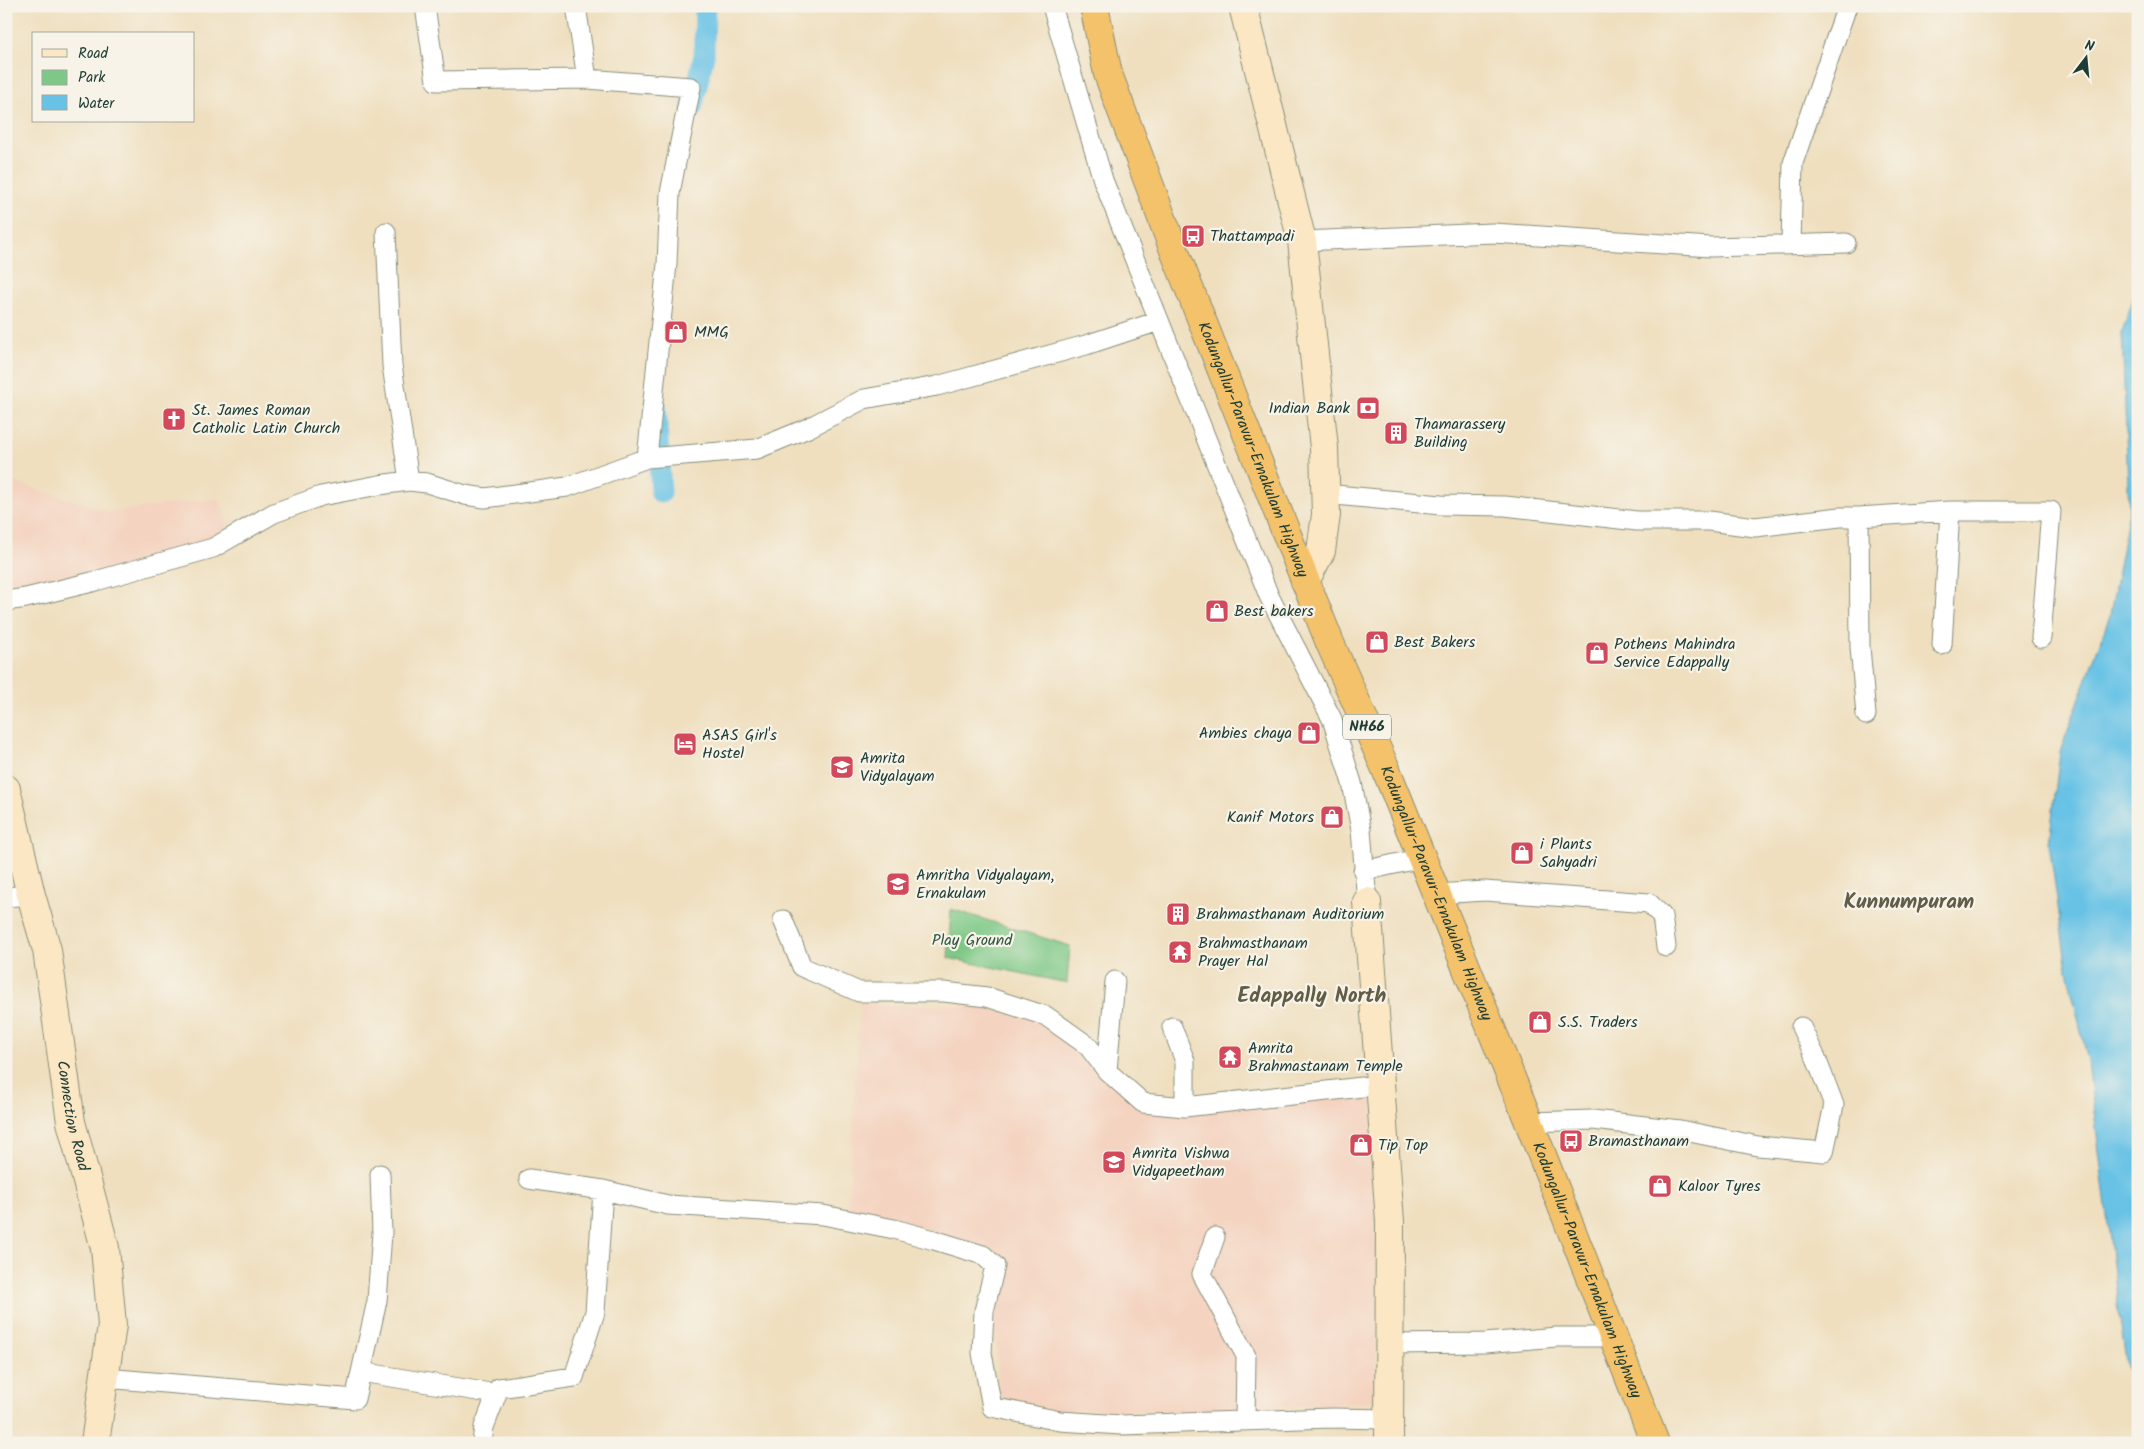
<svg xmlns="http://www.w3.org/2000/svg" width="2144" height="1449" font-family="Kalam,sans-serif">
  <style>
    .built { fill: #f4d3c0 }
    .green { fill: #7dc886; stroke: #4e825d }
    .water { fill: #68c2e6; stroke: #44808d }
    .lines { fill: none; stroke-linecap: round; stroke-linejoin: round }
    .canal { stroke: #68c2e6; stroke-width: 21 }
    .street-casing { stroke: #878e7a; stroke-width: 21 }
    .secondary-casing { stroke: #878e7a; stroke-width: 30 }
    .highway-casing { stroke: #878e7a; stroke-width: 30 }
    .street { stroke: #fff; stroke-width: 19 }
    .secondary { stroke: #fbe7c3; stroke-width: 28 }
    .highway { stroke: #f4c26a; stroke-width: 28 }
    .labels { text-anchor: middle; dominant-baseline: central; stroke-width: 4.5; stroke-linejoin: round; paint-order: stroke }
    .shield { fill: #f7f3e8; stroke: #60746a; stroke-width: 1 }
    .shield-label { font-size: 15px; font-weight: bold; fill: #1f3d34 }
    .poi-label { font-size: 16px; fill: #1f3d34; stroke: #f7f3e8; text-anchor: start }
    .street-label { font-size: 16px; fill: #1f3d34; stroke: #f7f3e8 }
    .park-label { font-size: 16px; fill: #325944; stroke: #f7f3e8 }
    .district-label { font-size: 21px; font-weight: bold; fill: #625d47; stroke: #f7f3e8 }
  </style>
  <rect width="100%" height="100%" fill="#f7f3e8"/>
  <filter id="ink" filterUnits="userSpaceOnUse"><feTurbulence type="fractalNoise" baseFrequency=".02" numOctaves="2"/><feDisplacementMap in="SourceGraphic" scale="10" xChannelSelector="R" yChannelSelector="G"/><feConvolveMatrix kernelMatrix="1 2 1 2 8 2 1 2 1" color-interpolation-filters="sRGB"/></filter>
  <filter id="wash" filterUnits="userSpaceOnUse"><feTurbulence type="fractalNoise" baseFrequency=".0096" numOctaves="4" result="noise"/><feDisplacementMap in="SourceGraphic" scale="20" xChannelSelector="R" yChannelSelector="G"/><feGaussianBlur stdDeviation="1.12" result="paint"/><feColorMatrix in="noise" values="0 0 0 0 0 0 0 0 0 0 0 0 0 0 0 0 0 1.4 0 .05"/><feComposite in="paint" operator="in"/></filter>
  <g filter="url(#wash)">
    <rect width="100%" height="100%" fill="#efdfbf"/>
    <path class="built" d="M6,479L109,512L220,498L228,529L165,559L6,592Z
      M860,1004L984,1007L1042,1023L1082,1049L1142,1109L1372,1093L1380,1222L1376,1402L1227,1411L1055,1410L1000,1400L994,1315L1009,1265L971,1242L848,1209Z"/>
    <path class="green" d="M951,909L1070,946L1067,983L948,958Z"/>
    <path class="water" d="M2138,284V1418L2132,1402L2118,1305L2088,1062L2067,970L2049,843L2060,752L2110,615L2129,511L2122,332Z"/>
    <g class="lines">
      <path class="canal" d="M692,108L704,55L705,6
        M656,406L661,493"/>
    </g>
  </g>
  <g filter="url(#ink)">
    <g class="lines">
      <g class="street-casing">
        <path id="street" d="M425,6L436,81L587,79L576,6
          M1052,6L1103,180L1269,596L1332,719L1352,783L1361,830L1367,902
          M587,79L691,87L670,193L667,264L647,458
          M386,232L392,365L409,481
          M1302,241L1493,233L1711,247L1846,243
          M1791,244L1793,163L1847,6
          M1325,494L1441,505L1505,506L1637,521H1709L1755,527L1840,517H1859L1950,511H2051L2041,638
          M1859,517L1860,647L1866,715
          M6,601L26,598L92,582L213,548L274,513L321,496L379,485L409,481L427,483L465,495L485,498L567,487L647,458L757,449L808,428L864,399L937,386L1086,345L1159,321
          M1942,645L1950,511
          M1363,871L1422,858
          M1436,894L1485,891L1649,903L1662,916L1666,947
          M6,897L31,895
          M783,920L802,967L859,992H944L987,997L1046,1016L1088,1046L1107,1071
          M1115,981L1107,1071L1143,1103L1185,1107
          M1172,1027L1185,1061V1107L1380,1085
          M1529,1122L1593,1120L1680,1130L1758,1146L1824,1152L1834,1105L1816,1058L1801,1027
          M529,1179L603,1190L668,1205L823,1215L894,1229L934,1240L983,1255L995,1266L984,1311L982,1353L992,1407L1060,1421L1121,1425L1332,1418L1388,1419
          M1215,1237L1202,1274L1246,1356L1245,1421
          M1389,1344L1485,1343L1557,1337H1613
          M361,1372L496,1394
          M105,1378L355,1399L377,1301L382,1233L380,1174
          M482,1443L484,1427L499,1388L574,1377L595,1312L603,1190"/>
      </g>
      <g class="secondary-casing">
        <g id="secondary">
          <path d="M1243,6L1302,241L1324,448L1326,515L1321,551L1305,581"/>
          <path id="s1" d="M6,789L31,895L47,950L71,1122L105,1248L112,1325L95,1443"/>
          <path d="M1367,902L1390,1222L1389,1443"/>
        </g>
      </g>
      <g class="highway-casing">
        <g id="highway">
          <path id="s2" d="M1094,6L1108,74L1172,245L1330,643L1385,767L1529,1122L1655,1443"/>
        </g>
      </g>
      <use href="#street" class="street"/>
      <use href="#secondary" class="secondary"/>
      <use href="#highway" class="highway"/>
    </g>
  </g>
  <defs>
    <g id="bus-square" transform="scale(1.25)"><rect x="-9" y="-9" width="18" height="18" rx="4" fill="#d1495b" stroke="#f7f3e8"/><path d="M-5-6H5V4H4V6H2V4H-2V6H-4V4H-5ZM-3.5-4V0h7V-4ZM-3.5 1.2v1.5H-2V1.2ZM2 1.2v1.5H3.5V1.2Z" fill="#fff"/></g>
    <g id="shop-square" transform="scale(1.25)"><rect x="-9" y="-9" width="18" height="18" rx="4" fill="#d1495b" stroke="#f7f3e8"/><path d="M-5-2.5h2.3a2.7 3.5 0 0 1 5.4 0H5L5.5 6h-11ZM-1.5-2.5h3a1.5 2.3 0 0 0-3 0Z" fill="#fff"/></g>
    <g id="bank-square" transform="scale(1.25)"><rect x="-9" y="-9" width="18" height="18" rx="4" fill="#d1495b" stroke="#f7f3e8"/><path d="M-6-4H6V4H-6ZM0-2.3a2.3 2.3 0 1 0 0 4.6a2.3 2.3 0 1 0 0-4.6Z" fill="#fff"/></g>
    <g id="church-square" transform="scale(1.25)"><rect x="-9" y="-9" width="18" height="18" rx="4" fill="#d1495b" stroke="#f7f3e8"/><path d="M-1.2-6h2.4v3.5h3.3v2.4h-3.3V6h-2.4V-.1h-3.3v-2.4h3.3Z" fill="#fff"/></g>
    <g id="building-square" transform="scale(1.25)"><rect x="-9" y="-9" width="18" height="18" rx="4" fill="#d1495b" stroke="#f7f3e8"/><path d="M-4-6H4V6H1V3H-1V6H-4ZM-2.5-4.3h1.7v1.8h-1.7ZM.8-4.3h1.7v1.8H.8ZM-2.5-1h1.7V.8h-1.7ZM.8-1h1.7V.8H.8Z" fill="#fff"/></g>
    <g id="hotel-square" transform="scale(1.25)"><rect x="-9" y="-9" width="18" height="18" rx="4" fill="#d1495b" stroke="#f7f3e8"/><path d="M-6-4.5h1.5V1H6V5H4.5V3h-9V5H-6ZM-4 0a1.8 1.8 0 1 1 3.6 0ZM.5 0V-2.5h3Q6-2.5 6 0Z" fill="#fff"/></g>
    <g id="school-square" transform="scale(1.25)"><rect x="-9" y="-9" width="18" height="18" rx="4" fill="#d1495b" stroke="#f7f3e8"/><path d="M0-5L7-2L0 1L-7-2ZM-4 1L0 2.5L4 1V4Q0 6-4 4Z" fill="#fff"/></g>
    <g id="temple-square" transform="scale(1.25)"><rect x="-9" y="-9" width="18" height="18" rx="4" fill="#d1495b" stroke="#f7f3e8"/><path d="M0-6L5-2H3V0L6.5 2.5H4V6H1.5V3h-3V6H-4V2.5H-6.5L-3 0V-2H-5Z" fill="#fff"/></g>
    <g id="university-square" transform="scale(1.25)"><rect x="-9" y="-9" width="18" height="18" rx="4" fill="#d1495b" stroke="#f7f3e8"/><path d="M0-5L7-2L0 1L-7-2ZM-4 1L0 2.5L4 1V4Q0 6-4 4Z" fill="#fff"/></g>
  </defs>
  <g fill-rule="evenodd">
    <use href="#bus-square" x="1193" y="236"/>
    <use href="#shop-square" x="676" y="332"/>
    <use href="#bank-square" x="1368" y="408"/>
    <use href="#church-square" x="174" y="419"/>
    <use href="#building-square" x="1396" y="433"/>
    <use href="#shop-square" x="1217" y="611"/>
    <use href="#shop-square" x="1377" y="642"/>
    <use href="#shop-square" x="1597" y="653"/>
    <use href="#shop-square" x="1309" y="733"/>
    <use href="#hotel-square" x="685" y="744"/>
    <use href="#school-square" x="842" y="767"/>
    <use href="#shop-square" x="1332" y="817"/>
    <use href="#shop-square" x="1522" y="853"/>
    <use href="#school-square" x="898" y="884"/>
    <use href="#building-square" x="1178" y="914"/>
    <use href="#temple-square" x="1180" y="952"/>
    <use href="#shop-square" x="1540" y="1022"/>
    <use href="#temple-square" x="1230" y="1057"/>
    <use href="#bus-square" x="1571" y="1141"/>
    <use href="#shop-square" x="1361" y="1145"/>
    <use href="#university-square" x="1114" y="1162"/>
    <use href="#shop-square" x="1660" y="1186"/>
  </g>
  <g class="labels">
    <rect class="shield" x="1343" y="714.5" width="48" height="25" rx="4"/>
    <g class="shield-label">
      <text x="1367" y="727">NH66</text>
    </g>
    <g class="poi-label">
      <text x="1210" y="236">Thattampadi</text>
      <text x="694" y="332">MMG</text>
      <text x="1350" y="408" text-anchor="end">Indian Bank</text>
      <text x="192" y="410">St. James Roman<tspan x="192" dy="18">Catholic Latin Church</tspan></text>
      <text x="1414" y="424">Thamarassery<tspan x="1414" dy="18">Building</tspan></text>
      <text x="1234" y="611">Best bakers</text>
      <text x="1394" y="642">Best Bakers</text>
      <text x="1614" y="644">Pothens Mahindra<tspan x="1614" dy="18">Service Edappally</tspan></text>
      <text x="1292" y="733" text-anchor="end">Ambies chaya</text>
      <text x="702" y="735">ASAS Girl's<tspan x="702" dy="18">Hostel</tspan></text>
      <text x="860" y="758">Amrita<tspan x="860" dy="18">Vidyalayam</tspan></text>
      <text x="1314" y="817" text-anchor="end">Kanif Motors</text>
      <text x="1540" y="844">i Plants<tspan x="1540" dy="18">Sahyadri</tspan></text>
      <text x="916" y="875">Amritha Vidyalayam,<tspan x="916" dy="18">Ernakulam</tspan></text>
      <text x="1196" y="914">Brahmasthanam Auditorium</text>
      <text x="1198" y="943">Brahmasthanam<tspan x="1198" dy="18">Prayer Hal</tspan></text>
      <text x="1558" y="1022">S.S. Traders</text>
      <text x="1248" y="1048">Amrita<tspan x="1248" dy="18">Brahmastanam Temple</tspan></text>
      <text x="1588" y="1141">Bramasthanam</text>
      <text x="1378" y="1145">Tip Top</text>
      <text x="1132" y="1153">Amrita Vishwa<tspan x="1132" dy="18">Vidyapeetham</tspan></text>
      <text x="1678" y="1186">Kaloor Tyres</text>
    </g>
    <g class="street-label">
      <text stroke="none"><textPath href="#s2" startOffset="472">Kodungallur-Paravur-Ernakulam Highway</textPath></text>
      <text stroke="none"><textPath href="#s2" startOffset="952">Kodungallur-Paravur-Ernakulam Highway</textPath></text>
      <text stroke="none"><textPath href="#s1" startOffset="334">Connection Road</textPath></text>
      <text stroke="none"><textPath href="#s2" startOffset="1358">Kodungallur-Paravur-Ernakulam Highway</textPath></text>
    </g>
    <g class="park-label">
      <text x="972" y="940">Play Ground</text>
    </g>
    <g class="district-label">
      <text x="1909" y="902">Kunnumpuram</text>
      <text x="1312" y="996">Edappally North</text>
    </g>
  </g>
  <rect width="2144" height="1449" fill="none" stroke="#f7f3e8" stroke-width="25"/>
  <rect x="32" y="32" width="162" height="90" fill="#f7f3e8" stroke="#a1aaa0"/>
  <rect x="42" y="49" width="25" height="8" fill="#fbe7c3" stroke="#a1aaa0"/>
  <text x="78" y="58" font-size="15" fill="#1f3d34">Road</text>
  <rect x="42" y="70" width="25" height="15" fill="#7dc886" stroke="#a1aaa0"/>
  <text x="78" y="82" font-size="15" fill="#1f3d34">Park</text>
  <rect x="42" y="95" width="25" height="15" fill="#68c2e6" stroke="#a1aaa0"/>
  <text x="78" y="108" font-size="15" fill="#1f3d34">Water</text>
  <g transform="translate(2086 58) rotate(16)" stroke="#f7f3e8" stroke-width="4" paint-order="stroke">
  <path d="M0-4L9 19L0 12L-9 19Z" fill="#1f3d34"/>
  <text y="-8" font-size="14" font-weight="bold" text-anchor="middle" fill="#1f3d34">N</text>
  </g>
</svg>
